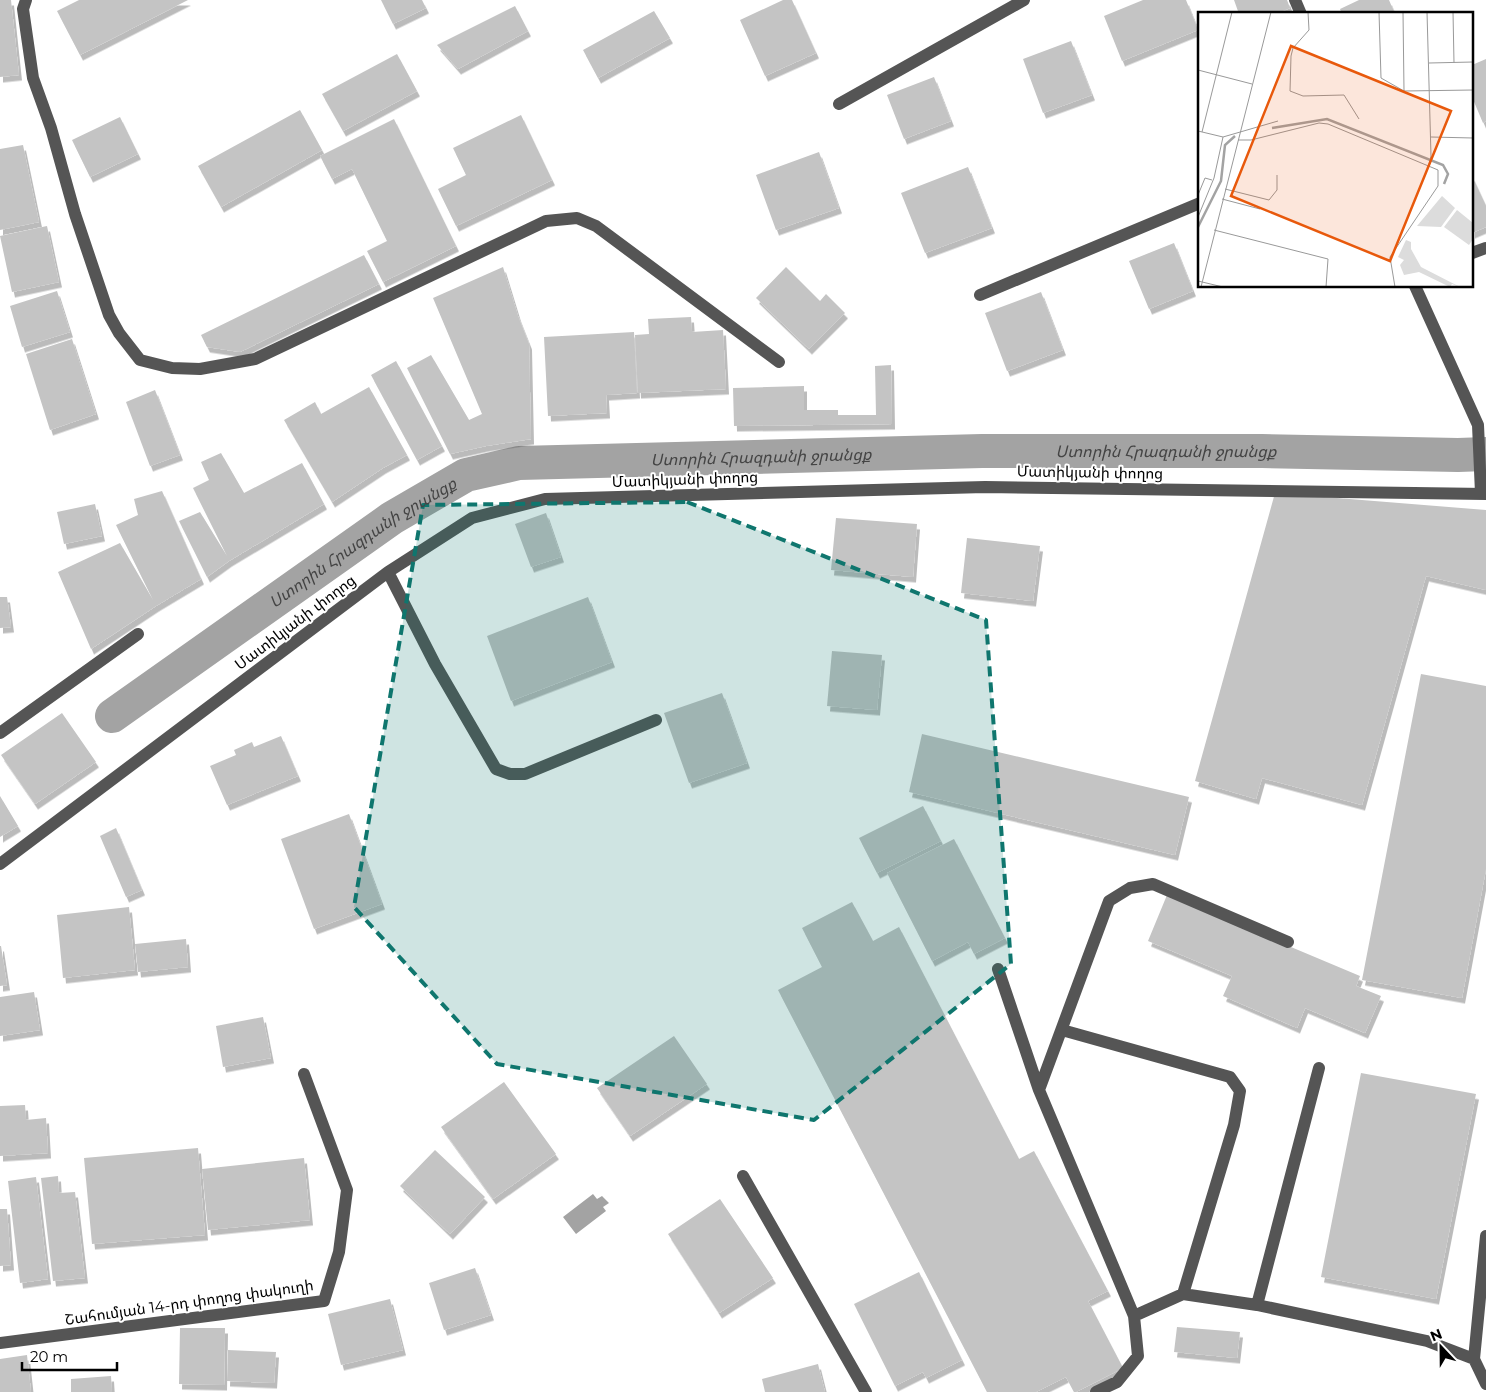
<svg xmlns="http://www.w3.org/2000/svg" width="1486" height="1392" font-family="Montserrat,'Noto Sans Armenian',sans-serif">
  <style>
    .water { fill: #a3a3a3 }
    .lines { fill: none; stroke-linecap: round; stroke-linejoin: round }
    .canal { stroke: #a3a3a3; stroke-width: 34 }
    .building { fill: #c4c4c4; filter: url(#shadow) }
    .minor { stroke: #555; stroke-width: 12 }
    .marked { fill: #0f766e; fill-opacity: 0.2; stroke: #0f766e; stroke-width: 4; stroke-dasharray: 10 6; stroke-linejoin: round }
    .labels { text-anchor: middle; dominant-baseline: central; stroke-width: 4; stroke-linejoin: round; paint-order: stroke }
    .street-label { font-size: 15px; fill: #000; stroke: #fff }
    .water-label { font-size: 16px; font-style: italic; fill: #444; stroke: #fff }
    .inset-river { fill: none; stroke: #a3a3a3; stroke-width: 2.5 }
    .inset-road { fill: none; stroke: #999; stroke-width: 1 }
    .view { fill: #e8590c; fill-opacity: 0.15; stroke: #e8590c; stroke-width: 2.5 }
    .inset-edge { fill: none; stroke: #000; stroke-width: 2.5 }
  </style>
  <defs>
    <filter id="shadow"><feDropShadow dx="3" dy="5.5" stdDeviation="0" flood-color="#0004"/></filter>
  </defs>
  <rect width="100%" height="100%" fill="#fff"/>
  <path class="water" d="M593,1194L597,1199L602,1196L609,1203L603,1207L606,1211L576,1234L563,1217Z"/>
  <g class="lines">
    <path class="canal" id="s1" d="M112,716L392,518L466,475L519,463L982,451H1262L1458,455L1486,454"/>
  </g>
  <path class="building" d="M0,0H11L19,75L0,77Z
    M79,0H188L80,55L57,11Z
    M381,0H422L426,8L393,24Z
    M783,0H792L816,53L765,76L740,20Z
    M1143,0H1186L1198,30L1122,61L1104,16Z
    M1234,0H1287L1290,8L1276,14H1239Z
    M1359,0H1389L1395,14H1342L1340,9Z
    M515,6L528,31L458,69L437,45Z
    M654,11L670,38L598,78L583,50Z
    M1071,41L1092,95L1043,113L1023,59Z
    M397,54L417,91L343,131L322,94Z
    M1486,59V121L1483,123L1472,97V65Z
    M934,77L951,121L904,139L887,95Z
    M300,110L322,150L221,207L198,166Z
    M521,115L552,180L456,226L438,189L466,175L453,148Z
    M120,117L138,154L90,177L72,140Z
    M394,119L456,246L383,282L367,251L387,241L352,169L332,179L320,156Z
    M23,145L39,222L0,230V149Z
    M819,152L839,208L776,230L756,175Z
    M968,167L992,228L925,253L901,193Z
    M1472,176L1486,206V227L1472,233Z
    M47,226L59,282L12,292L0,236Z
    M1174,243L1193,291L1149,309L1129,261Z
    M364,255L379,284L240,352L207,347L201,335Z
    M503,267L518,316L529,344L531,439L486,446L450,454L407,368L431,355L469,420L482,414L433,298Z
    M786,267L820,301L826,294L845,313L809,349L756,298Z
    M57,291L70,332L22,347L10,306Z
    M1041,292L1063,350L1007,371L985,313Z
    M691,317L692,332L723,330L726,389L638,393L635,335L649,334L648,319Z
    M634,332L637,393L606,395L607,413L548,416L544,337Z
    M72,339L96,414L50,430L26,354Z
    M396,361L442,446L417,460L371,375Z
    M891,365L892,424L734,426L733,388L804,386V410H838V415H876L875,366Z
    M369,387L407,455L383,468L332,502L284,420L315,402L321,414Z
    M155,390L180,455L150,466L126,402Z
    M221,453L244,493L302,463L324,504L229,561L207,577L179,521L200,512L227,556L193,488L209,480L201,462Z
    M162,491L201,579L156,606L91,649L58,572L120,543L153,600L116,525L138,515L134,499Z
    M1275,493L1486,510V590L1426,576L1362,805L1262,778L1256,799L1195,781Z
    M95,504L102,536L64,544L57,512Z
    M546,513L561,557L531,567L515,524Z
    M836,518L917,524L913,577L831,570Z
    M967,538L1040,546L1033,601L961,593Z
    M0,597H7L11,627L0,628Z
    M588,597L612,662L511,701L487,636Z
    M832,651L882,655L877,710L827,706Z
    M1421,674L1486,686V869L1462,998L1362,980Z
    M722,693L747,763L689,783L664,713Z
    M62,713L96,762L35,804L1,755Z
    M922,734L1189,797L1175,855L909,792Z
    M281,736L298,776L227,805L210,766L236,755L234,750L252,742L254,747Z
    M0,796L18,826L0,837Z
    M923,806L941,841L877,873L859,838Z
    M349,814L382,904L314,929L281,839Z
    M116,828L142,890L126,897L100,836Z
    M954,839L1005,938L974,954L968,942L932,961L887,873Z
    M1167,895L1360,976L1356,986L1381,996L1365,1033L1305,1008L1297,1028L1223,996L1232,976L1148,941Z
    M852,902L873,941L899,927L1019,1159L1034,1151L1108,1291L1088,1301L1123,1368L1076,1392H1074L1066,1377L1036,1392H987L778,990L822,967L802,928Z
    M129,907L135,970L63,978L57,915Z
    M186,939L188,967L138,972L135,944Z
    M0,946H1L7,985L0,986Z
    M34,992L40,1030L0,1036V997Z
    M263,1017L271,1058L223,1067L216,1026Z
    M674,1036L707,1084L630,1136L597,1088Z
    M1361,1073L1476,1094L1436,1299L1321,1277Z
    M504,1082L556,1154L493,1199L441,1127Z
    M25,1105L26,1120L46,1118L48,1153L0,1156V1106Z
    M198,1148L205,1235L92,1244L84,1158Z
    M435,1150L485,1197L450,1234L400,1186Z
    M304,1158L310,1220L208,1230L202,1169Z
    M58,1176L59,1193L75,1192L85,1278L53,1281L41,1178Z
    M36,1177L48,1279L20,1283L8,1181Z
    M720,1199L773,1278L719,1313L668,1234Z
    M0,1209H7L11,1265L0,1266Z
    M475,1268L491,1315L444,1330L429,1283Z
    M919,1272L962,1360L926,1378L923,1372L895,1386L854,1304Z
    M390,1299L403,1350L341,1365L328,1314Z
    M1177,1327L1240,1332L1237,1358L1174,1352Z
    M180,1328H225L224,1385L179,1384Z
    M228,1350L276,1352L274,1383L227,1381Z
    M27,1355L31,1392H0V1359Z
    M818,1364L825,1392H765L762,1379Z
    M111,1376L112,1392H71V1379Z"/>
  <g class="lines">
    <path class="minor" d="M26,0L23,9L33,78L51,128L75,214L109,315L119,333L140,360L172,368L200,369L255,359L546,221L577,218L596,226L779,362
      M1295,0L1301,14
      M839,104L1024,0
      M1472,253L1486,248
      M1415,286L1478,425L1481,493
      M980,295L1200,203
      M388,572L435,664L496,769L510,774H525L656,720
      M0,733L138,634
      M0,864L388,572L472,518L545,499L985,487L1486,494
      M998,969L1039,1090L1134,1316L1138,1356L1117,1382L1096,1392
      M1062,1030L1230,1077L1240,1091L1234,1125L1183,1294L1134,1316
      M1039,1090L1109,901L1130,888L1153,884L1288,942
      M743,1176L866,1392
      M1486,1236L1474,1359L1486,1384
      M1183,1294L1257,1305L1427,1341L1474,1359
      M1257,1305L1319,1068
      M0,1343L324,1301L339,1252L347,1190L304,1074"/>
  </g>
  <path class="marked" d="M687,502L986,620L1011,964L814,1120L497,1064L354,907L423,505Z"/>
  <g class="labels">
    <g class="street-label">
      <text transform="translate(1090 472) rotate(1)">Մատիկյանի փողոց</text>
      <text transform="translate(685 479) rotate(-2)">Մատիկյանի փողոց</text>
      <text transform="translate(295 622) rotate(-37)">Մատիկյանի փողոց</text>
      <text transform="translate(189 1302) rotate(-8)">Շահումյան 14-րդ փողոց փակուղի</text>
    </g>
    <g class="water-label">
      <text stroke="none"><textPath href="#s1" startOffset="1130">Ստորին Հրազդանի ջրանցք</textPath></text>
      <text stroke="none"><textPath href="#s1" startOffset="725">Ստորին Հրազդանի ջրանցք</textPath></text>
      <text stroke="none"><textPath href="#s1" startOffset="305">Ստորին Հրազդանի ջրանցք</textPath></text>
    </g>
  </g>
  <g transform="translate(1198 12)">
    <rect width="275" height="275" fill="#fff"/>
    <path d="M244,184L257,196L243,215L219,214ZM259,198L275,211V227L271,233L246,215ZM208,228L213,230V237L223,255L262,275L254,272L252,275L221,260L206,263L202,253L206,248L200,245Z" fill="#dcdcdc"/>
    <path class="inset-river" d="M74,116L129,107L245,153L250,162L246,172M0,215L23,169L27,133L37,124"/>
    <path class="inset-road" d="M110,0L111,18L95,36L93,44L92,79L105,84L146,83L161,107M181,0L183,66L206,79L275,78M205,0L206,79M229,0L233,144L231,152M255,0L256,51M231,51L275,50M0,58L54,72M0,119L25,125L80,109M4,120L34,0M233,125L275,126M40,128H53L121,111L130,112L240,158V174L192,245L197,275M27,177L71,188L79,178V163M0,183L7,166L14,168M24,187L62,197M0,205L16,166L25,125M16,218L130,247L128,275M0,269L25,275M3,275L73,0"/>
    <path class="view" d="M93,34L253,99L192,249L33,184Z"/>
    <rect width="275" height="275" class="inset-edge"/>
  </g>
  <g transform="translate(1441 1347) rotate(338)" stroke="#ffffff" stroke-width="4" paint-order="stroke">
  <path d="M0-4L9 19L0 12L-9 19Z" fill="#000000"/>
  <text y="-8" font-size="14" font-weight="bold" text-anchor="middle" fill="#000000">N</text>
  </g>
  <path d="M22 1362v8h95v-8" fill="none" stroke="#000000" stroke-width="2.5"/>
  <text x="30" y="1362" font-size="15" fill="#000000" stroke="#ffffff" stroke-width="4" paint-order="stroke">20 m</text>
</svg>
